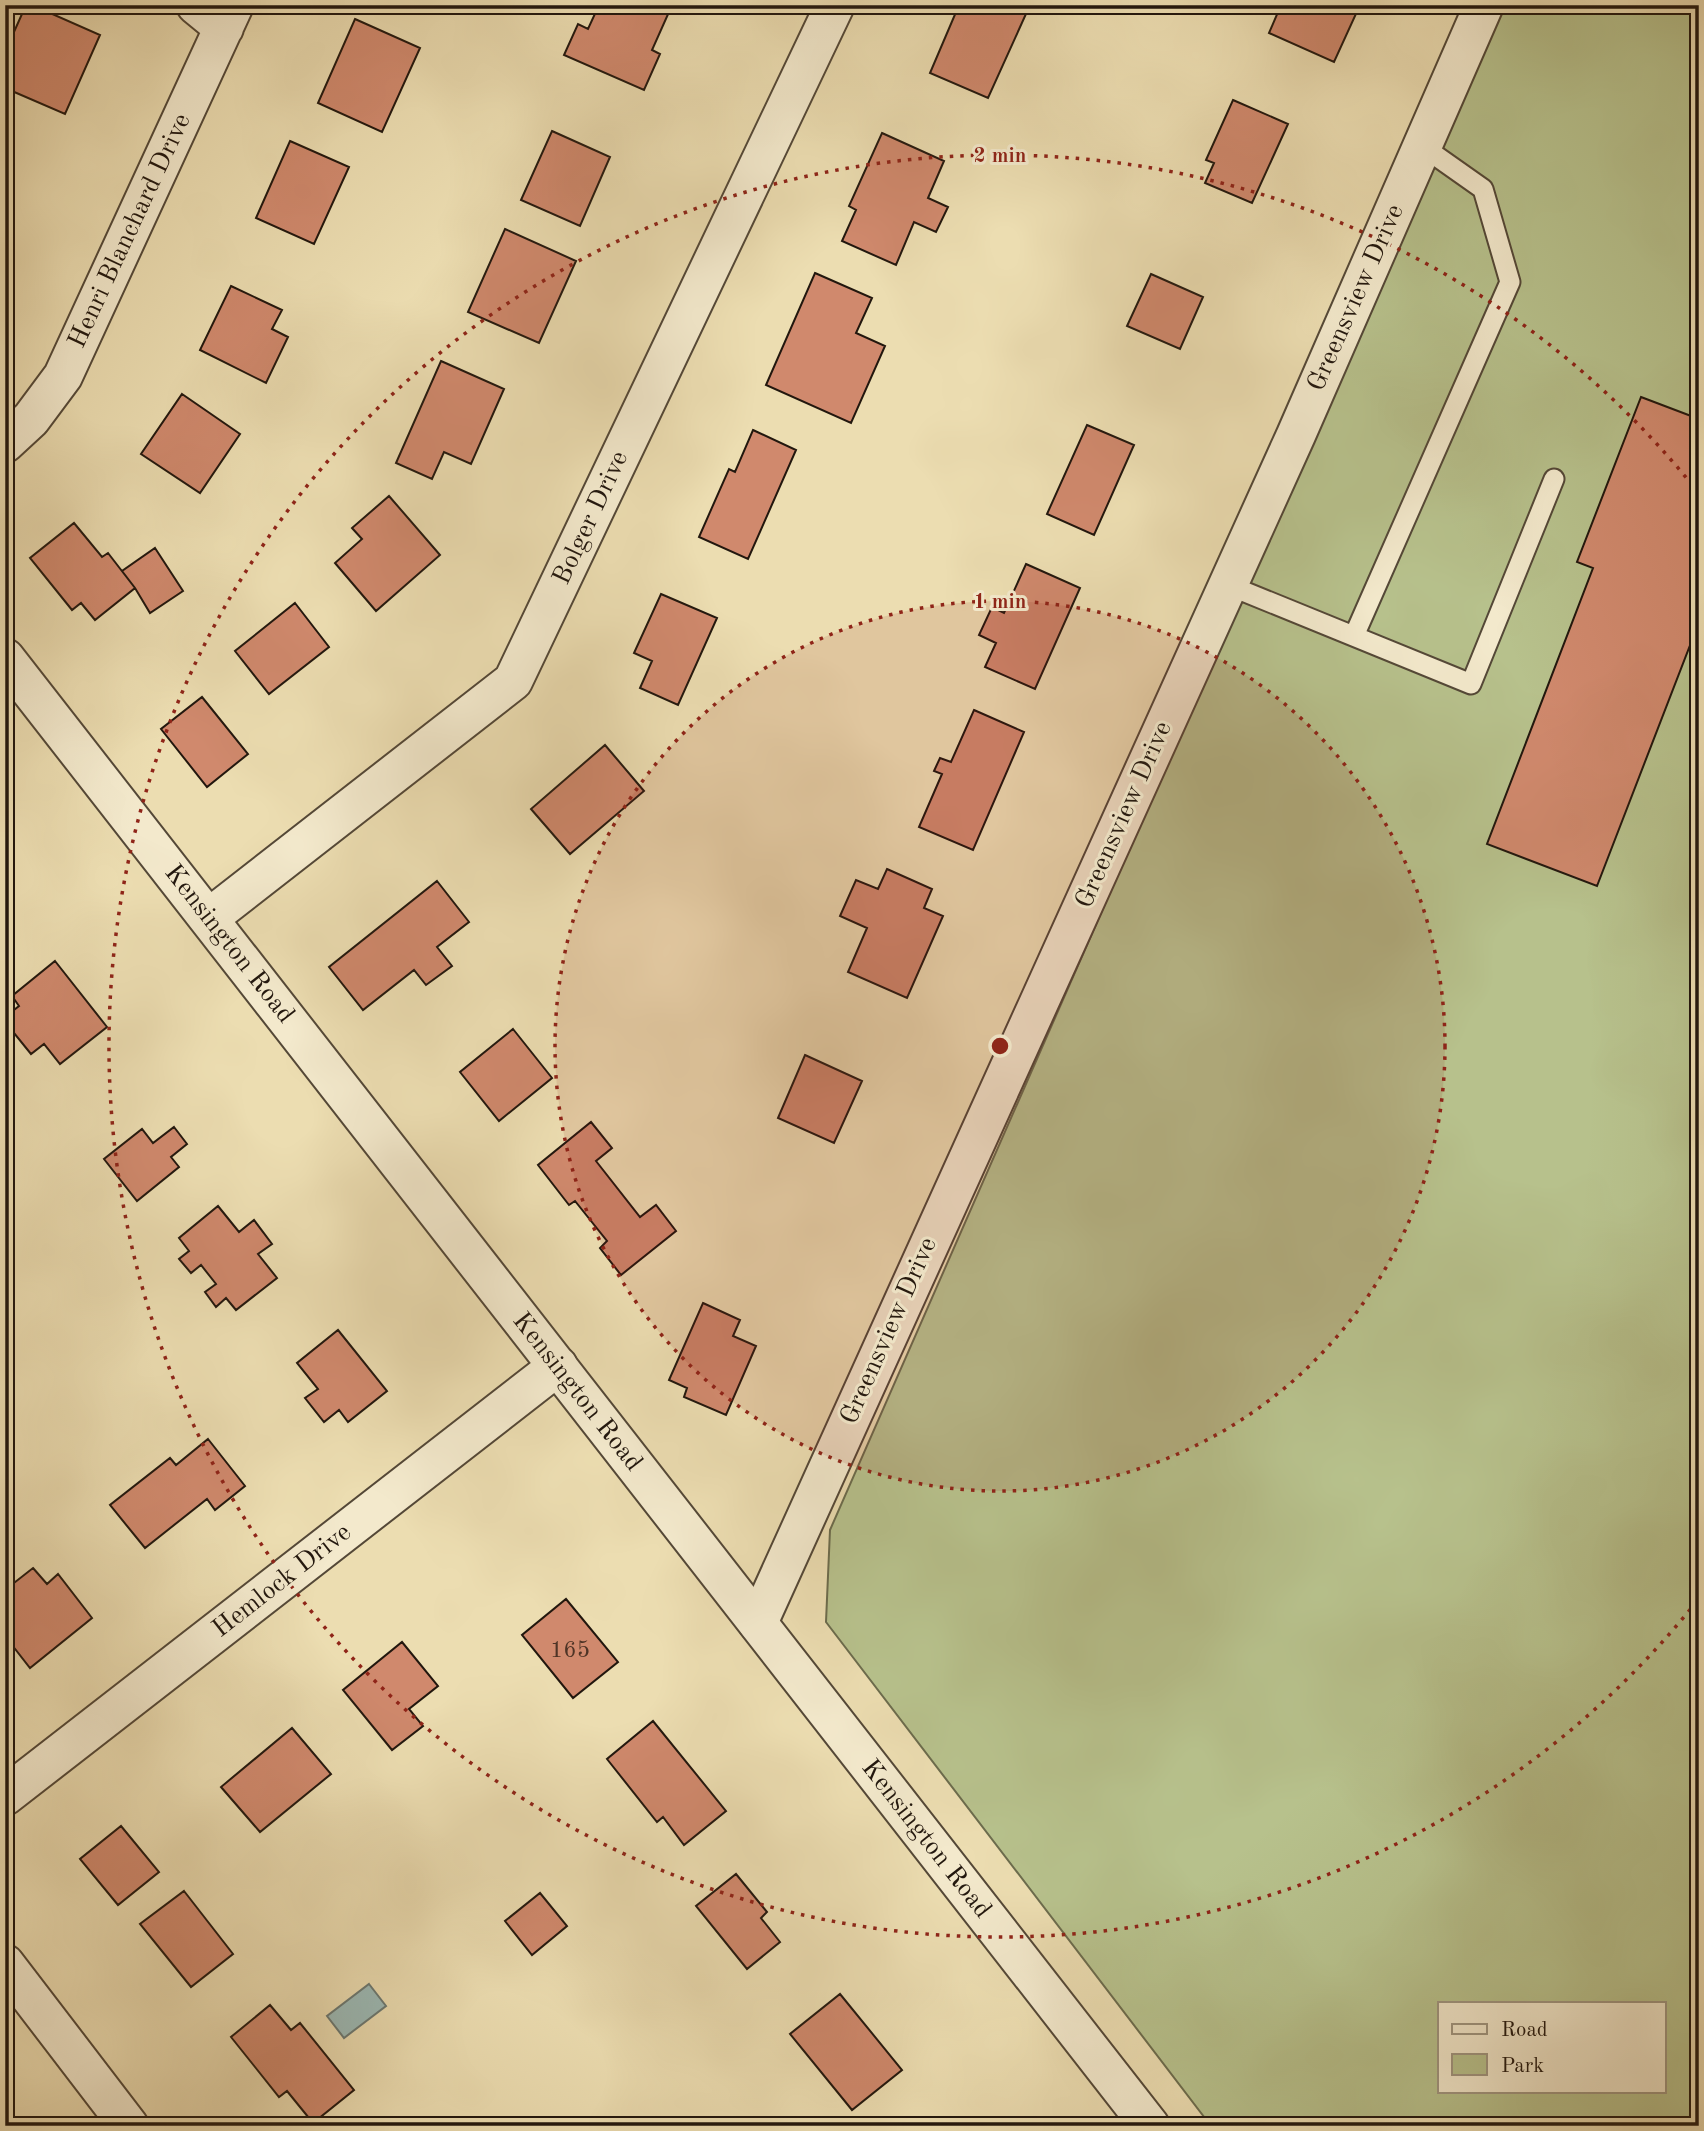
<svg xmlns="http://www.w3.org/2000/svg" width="1704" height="2131" font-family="'Old Standard TT',serif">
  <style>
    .green { fill: #b7c18c; stroke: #6c6c4d; stroke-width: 2; fill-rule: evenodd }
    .water { fill: #9cbab6; stroke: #6b7973; stroke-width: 2 }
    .building { fill: #d0896d; stroke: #22170e; stroke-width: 2 }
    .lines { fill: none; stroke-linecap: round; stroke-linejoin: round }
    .service-casing { stroke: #544837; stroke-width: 23 }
    .minor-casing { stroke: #544837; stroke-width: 42 }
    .tertiary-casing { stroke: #544837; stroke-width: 42 }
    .service { stroke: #f3e9cc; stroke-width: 19 }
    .minor { stroke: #f3e9cc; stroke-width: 38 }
    .tertiary { stroke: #f3e9cc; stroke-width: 38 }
    .ring { fill: none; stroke: #8f2418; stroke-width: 3.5; stroke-dasharray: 3.5 7 }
    .labels { text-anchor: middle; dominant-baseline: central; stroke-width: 6; stroke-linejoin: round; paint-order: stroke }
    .number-label { font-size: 23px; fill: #4e3426 }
    .street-label { font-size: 26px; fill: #22170e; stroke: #f3e9cc }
    .centre { fill: #8f2418; stroke: #f3e9cc; stroke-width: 3.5 }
    .ring-label { font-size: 21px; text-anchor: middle; font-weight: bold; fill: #8f2418; stroke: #f3e9cc; stroke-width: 6; stroke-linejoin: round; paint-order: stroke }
  </style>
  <rect width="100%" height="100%" fill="#ecddb1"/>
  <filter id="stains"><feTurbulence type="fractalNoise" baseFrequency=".00286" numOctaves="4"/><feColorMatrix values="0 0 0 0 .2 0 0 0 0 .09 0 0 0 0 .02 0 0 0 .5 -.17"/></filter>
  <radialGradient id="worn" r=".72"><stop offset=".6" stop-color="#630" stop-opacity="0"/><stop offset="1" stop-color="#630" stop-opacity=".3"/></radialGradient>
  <path class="green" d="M1500,5H1699V2126H1211L826,1622L830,1530ZM1440,2003H1664V2091H1440Z"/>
  <path class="water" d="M369,1984L386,2006L344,2038L327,2016Z"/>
  <path class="building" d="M26,5H32L100,35L65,114L5,88V52Z
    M599,5H653L669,12L652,50L660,54L644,90L564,55L578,24L588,29Z
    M959,5H1030L988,98L930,73Z
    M1281,5H1360L1334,62L1269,33Z
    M355,19L420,48L382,132L318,103Z
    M1233,100L1288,124L1252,203L1205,183L1214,163L1206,160Z
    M552,131L610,157L580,226L521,200Z
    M882,133L944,161L928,198L948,207L936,232L914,222L896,265L842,241L856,210L849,206Z
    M290,141L349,167L314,244L256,218Z
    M505,229L576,261L539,343L468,312Z
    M815,273L872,298L856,333L885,346L851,423L766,385Z
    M1151,274L1203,297L1180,349L1127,326Z
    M231,286L282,310L272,329L288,337L266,383L200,350Z
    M441,361L504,389L471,464L444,452L432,479L396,463Z
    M182,394L240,434L200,493L141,454Z
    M1641,397L1699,419V546L1694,559L1699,561V622L1597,886L1487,844L1593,568L1577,562Z
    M1087,425L1134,445L1094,535L1047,514Z
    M753,430L796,450L748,559L699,537L729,469L735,472Z
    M389,496L440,555L376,611L335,563L362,539L352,528Z
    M74,523L102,557L108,553L135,588L95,620L81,603L72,610L30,558Z
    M155,548L183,591L150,613L135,588L122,571Z
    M1026,564L1080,588L1035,689L985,667L996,643L979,635L992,607L1004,613Z
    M661,594L717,618L678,705L640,688L652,661L634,653Z
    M295,603L329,647L269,694L235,651Z
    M202,697L248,754L207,787L161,729Z
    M974,710L1024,732L973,850L919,827L942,774L934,771L940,758L951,762Z
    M605,745L644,791L570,854L531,809Z
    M887,869L932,889L924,908L943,916L907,998L848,972L867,928L840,916L856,880L878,889Z
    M437,881L469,922L437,947L452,966L426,985L414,970L363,1010L329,967Z
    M55,961L107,1027L60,1064L44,1044L31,1054L5,1022V1017L19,1006L12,996Z
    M513,1029L552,1078L499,1121L460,1072Z
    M805,1055L862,1081L834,1143L778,1118Z
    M591,1122L612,1148L596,1161L640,1217L656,1205L676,1231L621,1275L600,1248L607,1241L575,1201L569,1205L538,1165Z
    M174,1127L187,1144L171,1157L179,1167L137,1201L104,1159L142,1129L153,1143Z
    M218,1206L239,1232L254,1220L272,1244L258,1254L277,1278L236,1310L226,1298L216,1307L205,1292L216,1284L201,1265L191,1273L179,1259L189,1251L179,1238Z
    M703,1303L740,1320L733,1336L756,1346L726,1415L684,1397L687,1388L669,1380Z
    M338,1330L387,1391L348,1422L339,1410L324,1422L305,1398L318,1389L297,1363Z
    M208,1439L245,1486L215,1510L207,1499L145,1548L110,1505L170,1458L176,1465Z
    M33,1568L47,1584L58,1574L92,1618L30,1668L5,1636V1590Z
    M566,1599L618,1662L573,1698L522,1635Z
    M402,1642L438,1686L409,1709L423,1726L392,1750L343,1690Z
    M653,1721L726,1811L684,1845L663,1817L657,1822L607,1759Z
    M292,1728L331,1774L260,1832L221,1787Z
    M121,1826L159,1872L118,1905L80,1859Z
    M736,1874L767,1912L761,1918L780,1942L747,1969L696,1906Z
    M184,1891L233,1954L191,1987L140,1924Z
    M540,1893L567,1926L532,1955L505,1921Z
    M840,1994L902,2070L852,2110L790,2034Z
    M270,2005L291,2030L300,2023L354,2090L313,2123L287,2091L279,2097L231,2037Z"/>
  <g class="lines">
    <g class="service-casing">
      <path id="service" d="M1228,585L1471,684L1554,479
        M1354,636L1510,282L1483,189L1422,146"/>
    </g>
    <g class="minor-casing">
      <path id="minor" d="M196,5L224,28
        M5,443L31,419L63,376L234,5
        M209,918L513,681L835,5
        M758,1623L1296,435L1484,5
        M5,1796L558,1366
        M5,1964L129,2126"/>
    </g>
    <g class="tertiary-casing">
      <path id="tertiary" d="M5,658L1150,2126"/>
    </g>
    <use href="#service" class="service"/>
    <use href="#minor" class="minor"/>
    <use href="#tertiary" class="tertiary"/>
  </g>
  <circle cx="1000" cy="1046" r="445" fill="#8f2418" fill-opacity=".12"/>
  <g class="ring">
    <circle cx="1000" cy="1046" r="445"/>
    <path d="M1697 1601A891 891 0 1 1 1697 491"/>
  </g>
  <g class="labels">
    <g class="number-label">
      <text x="570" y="1650">165</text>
    </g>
    <g class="street-label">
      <text transform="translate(130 231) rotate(-65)">Henri Blanchard Drive</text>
      <text transform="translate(1356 298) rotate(-66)">Greensview Drive</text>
      <text transform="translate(591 518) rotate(-65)">Bolger Drive</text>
      <text transform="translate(1124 815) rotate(-66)">Greensview Drive</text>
      <text transform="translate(229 944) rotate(52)">Kensington Road</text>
      <text transform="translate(889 1331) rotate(-66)">Greensview Drive</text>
      <text transform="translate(577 1392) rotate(52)">Kensington Road</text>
      <text transform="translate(282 1581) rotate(-38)">Hemlock Drive</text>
      <text transform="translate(926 1839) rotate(52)">Kensington Road</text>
    </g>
  </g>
  <circle cx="1000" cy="1046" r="10" class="centre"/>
  <g class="ring-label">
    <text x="1000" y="162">2 min</text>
    <text x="1000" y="608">1 min</text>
  </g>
  <rect width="1704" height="2131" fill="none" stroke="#ecddb1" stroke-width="28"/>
  <rect x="7" y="7" width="1690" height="2117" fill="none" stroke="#22170e" stroke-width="3.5"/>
  <rect x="14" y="14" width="1676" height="2103" fill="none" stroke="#22170e" stroke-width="2"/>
  <rect x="1438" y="2002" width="228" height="91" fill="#f3e9cc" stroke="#9f9580" stroke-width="2"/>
  <rect x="1452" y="2024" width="35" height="10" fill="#f3e9cc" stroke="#9f9580" stroke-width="2"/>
  <text x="1501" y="2036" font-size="21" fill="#22170e">Road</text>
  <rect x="1452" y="2054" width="35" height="21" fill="#b7c18c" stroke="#9f9580" stroke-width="2"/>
  <text x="1501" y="2072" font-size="21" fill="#22170e">Park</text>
  <rect width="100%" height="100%" filter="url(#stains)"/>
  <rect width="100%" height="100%" fill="url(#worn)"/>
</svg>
